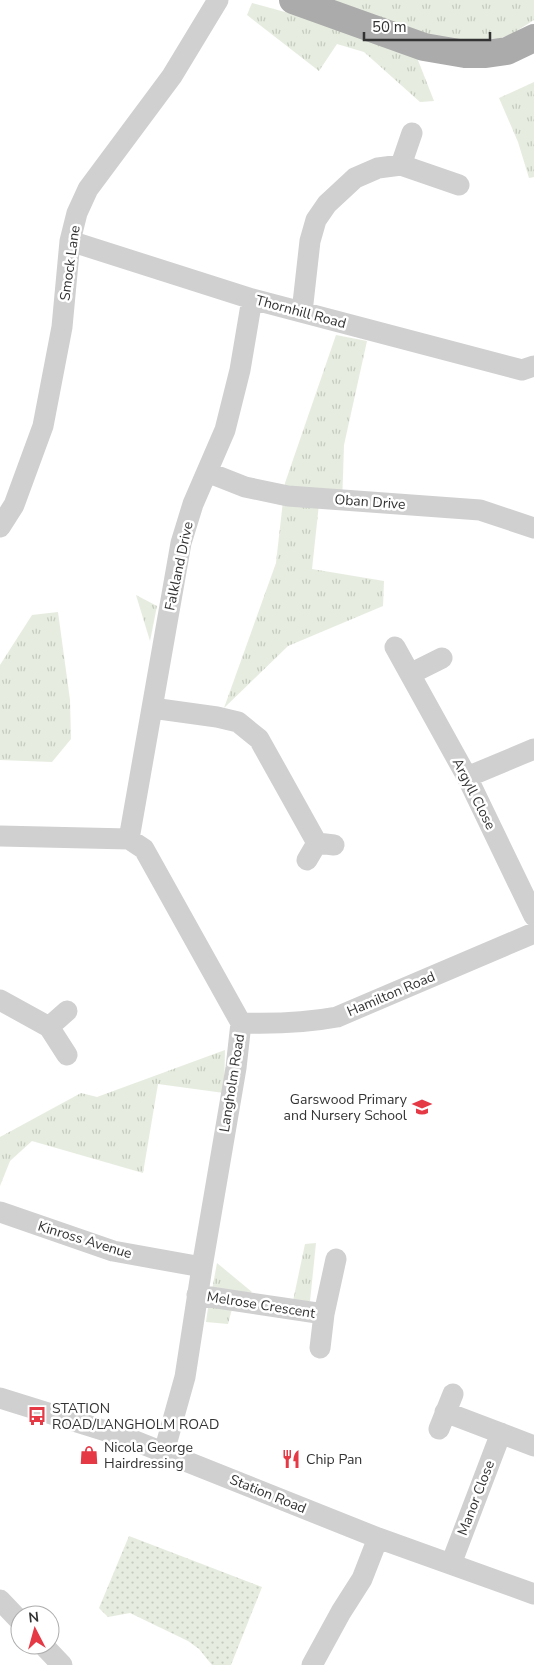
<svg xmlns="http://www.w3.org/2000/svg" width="534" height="1665" font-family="'Nunito Sans',sans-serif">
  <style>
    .grass { fill: url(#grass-tufts) }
    .garden { fill: url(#garden-dots) }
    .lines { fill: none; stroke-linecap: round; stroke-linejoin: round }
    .minor { stroke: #d0d0d0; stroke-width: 21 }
    .major { stroke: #ababab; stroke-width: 28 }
    .labels { text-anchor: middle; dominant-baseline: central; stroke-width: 5; stroke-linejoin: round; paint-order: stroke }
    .street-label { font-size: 14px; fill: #333; stroke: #fff }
    .poi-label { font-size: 14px; fill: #333; stroke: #fff; text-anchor: start }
  </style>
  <defs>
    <pattern id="grass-tufts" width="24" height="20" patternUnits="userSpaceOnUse" patternTransform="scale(1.25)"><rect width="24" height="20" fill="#e6ecdf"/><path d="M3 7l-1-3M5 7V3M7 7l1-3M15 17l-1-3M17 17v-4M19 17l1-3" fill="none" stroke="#c6cbc0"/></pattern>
    <pattern id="garden-dots" width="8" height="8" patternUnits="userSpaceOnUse" patternTransform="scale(1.25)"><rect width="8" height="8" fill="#e6ecdf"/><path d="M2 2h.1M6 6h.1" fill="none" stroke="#c6cbc0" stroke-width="1.8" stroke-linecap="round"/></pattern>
  </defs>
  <rect width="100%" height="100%" fill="#fff"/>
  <path class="grass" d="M324,0H534V20L512,34L492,41L443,42Z
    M252,3L343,28L416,55L434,101L420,102L364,52L337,44L319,71L247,15Z
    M534,82V177L529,178L518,142L499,98Z
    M336,335L367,341L344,445L342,505L319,504L312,569L384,581L383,606L288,646L224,708L276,563L285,483Z
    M136,595L157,606L150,641Z
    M58,612L70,700L71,739L52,762L0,760V665L32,615Z
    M225,1050L224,1093L158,1084L143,1173L32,1141L10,1161L0,1186V1137L81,1093L97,1097Z
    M316,1243L310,1301H293L305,1244Z
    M217,1263L252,1292L246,1296L212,1290Z
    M209,1301L233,1305L228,1324L206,1322Z"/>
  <path class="garden" d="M129,1536L262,1587L231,1665H212L199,1649L188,1641L130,1613L108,1617L99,1608Z"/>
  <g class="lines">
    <path class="minor" d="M401,165L412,133
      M70,241L252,299L522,370L534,366
      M302,312L310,241L316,220L327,204L355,178L378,168L401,165L459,185
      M207,472L245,487L288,496L480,510L534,528
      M0,527L14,505L43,426L62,327L70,241L77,213L88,189L172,76L218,0
      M395,647L467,777L534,916
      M410,674L442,658
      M152,708L217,717L238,722L259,739L317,843
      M467,777L534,749
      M0,836L129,839L144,849L241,1023L236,1068L202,1267L185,1377L164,1452
      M129,839L181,543L193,504L225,430L240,370L252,299
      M307,860L317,843L334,845
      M0,1000L49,1027L67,1055
      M241,1023C273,1024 305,1023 337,1017L534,933
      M49,1027L67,1011
      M0,1212L113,1251L202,1267
      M197,1295L324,1314
      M320,1348L324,1314L336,1259
      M0,1398L125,1437L378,1538L534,1594
      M445,1412L534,1446
      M439,1429L453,1394
      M451,1564L501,1433
      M0,1600L20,1621
      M43,1645L62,1665
      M312,1665L341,1612L362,1579L378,1538"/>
    <path class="major" d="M293,0L424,47L465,54H486L507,51L534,38"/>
  </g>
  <defs>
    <g id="school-bare" transform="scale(1.5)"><path d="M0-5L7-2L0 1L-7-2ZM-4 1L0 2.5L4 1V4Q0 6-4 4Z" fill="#e63946" stroke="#fff" stroke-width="2.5" paint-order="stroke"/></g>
    <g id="bus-bare" transform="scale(1.5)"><path d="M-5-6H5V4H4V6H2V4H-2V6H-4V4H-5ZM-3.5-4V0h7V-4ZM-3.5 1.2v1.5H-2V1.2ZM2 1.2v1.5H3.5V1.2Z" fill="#e63946" stroke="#fff" stroke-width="2.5" paint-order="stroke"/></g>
    <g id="shop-bare" transform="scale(1.5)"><path d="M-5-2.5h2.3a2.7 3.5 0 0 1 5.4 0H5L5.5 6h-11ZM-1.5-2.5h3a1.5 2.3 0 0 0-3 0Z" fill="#e63946" stroke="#fff" stroke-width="2.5" paint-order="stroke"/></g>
    <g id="restaurant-bare" transform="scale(1.5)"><path d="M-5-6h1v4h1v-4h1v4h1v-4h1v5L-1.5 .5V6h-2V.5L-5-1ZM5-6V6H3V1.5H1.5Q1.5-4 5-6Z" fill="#e63946" stroke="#fff" stroke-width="2.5" paint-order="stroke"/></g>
  </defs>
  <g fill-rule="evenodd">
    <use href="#school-bare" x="422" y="1107"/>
    <use href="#bus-bare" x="37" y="1416"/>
    <use href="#shop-bare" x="89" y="1455"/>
    <use href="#restaurant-bare" x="291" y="1459"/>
  </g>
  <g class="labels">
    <g class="street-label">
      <text transform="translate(70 263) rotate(-82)">Smock Lane</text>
      <text transform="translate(301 312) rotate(15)">Thornhill Road</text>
      <text transform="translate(370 502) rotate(4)">Oban Drive</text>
      <text transform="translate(179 566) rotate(-78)">Falkland Drive</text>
      <text transform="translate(474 794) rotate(63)">Argyll Close</text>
      <text transform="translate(391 994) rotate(-23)">Hamilton Road</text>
      <text transform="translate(232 1083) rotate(-81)">Langholm Road</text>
      <text transform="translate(85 1240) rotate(17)">Kinross Avenue</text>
      <text transform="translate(261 1305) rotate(9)">Melrose Crescent</text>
      <text transform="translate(268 1494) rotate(22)">Station Road</text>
      <text transform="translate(476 1498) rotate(-69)">Manor Close</text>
    </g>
    <g class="poi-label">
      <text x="407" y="1099" text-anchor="end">Garswood Primary<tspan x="407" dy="16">and Nursery School</tspan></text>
      <text x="52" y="1408">STATION<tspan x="52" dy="16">ROAD/LANGHOLM ROAD</tspan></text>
      <text x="104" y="1447">Nicola George<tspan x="104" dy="16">Hairdressing</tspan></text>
      <text x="306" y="1459">Chip Pan</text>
    </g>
  </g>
  <g transform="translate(35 1630) rotate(354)"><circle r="24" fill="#ffffff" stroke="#adadad"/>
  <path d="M0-4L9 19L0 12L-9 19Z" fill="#e63946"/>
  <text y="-8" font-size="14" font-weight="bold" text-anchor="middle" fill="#333333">N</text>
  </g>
  <path d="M364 32v8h126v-8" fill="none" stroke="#333333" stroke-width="2.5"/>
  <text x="372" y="32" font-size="15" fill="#333333" stroke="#ffffff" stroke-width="4" paint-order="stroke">50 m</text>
</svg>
